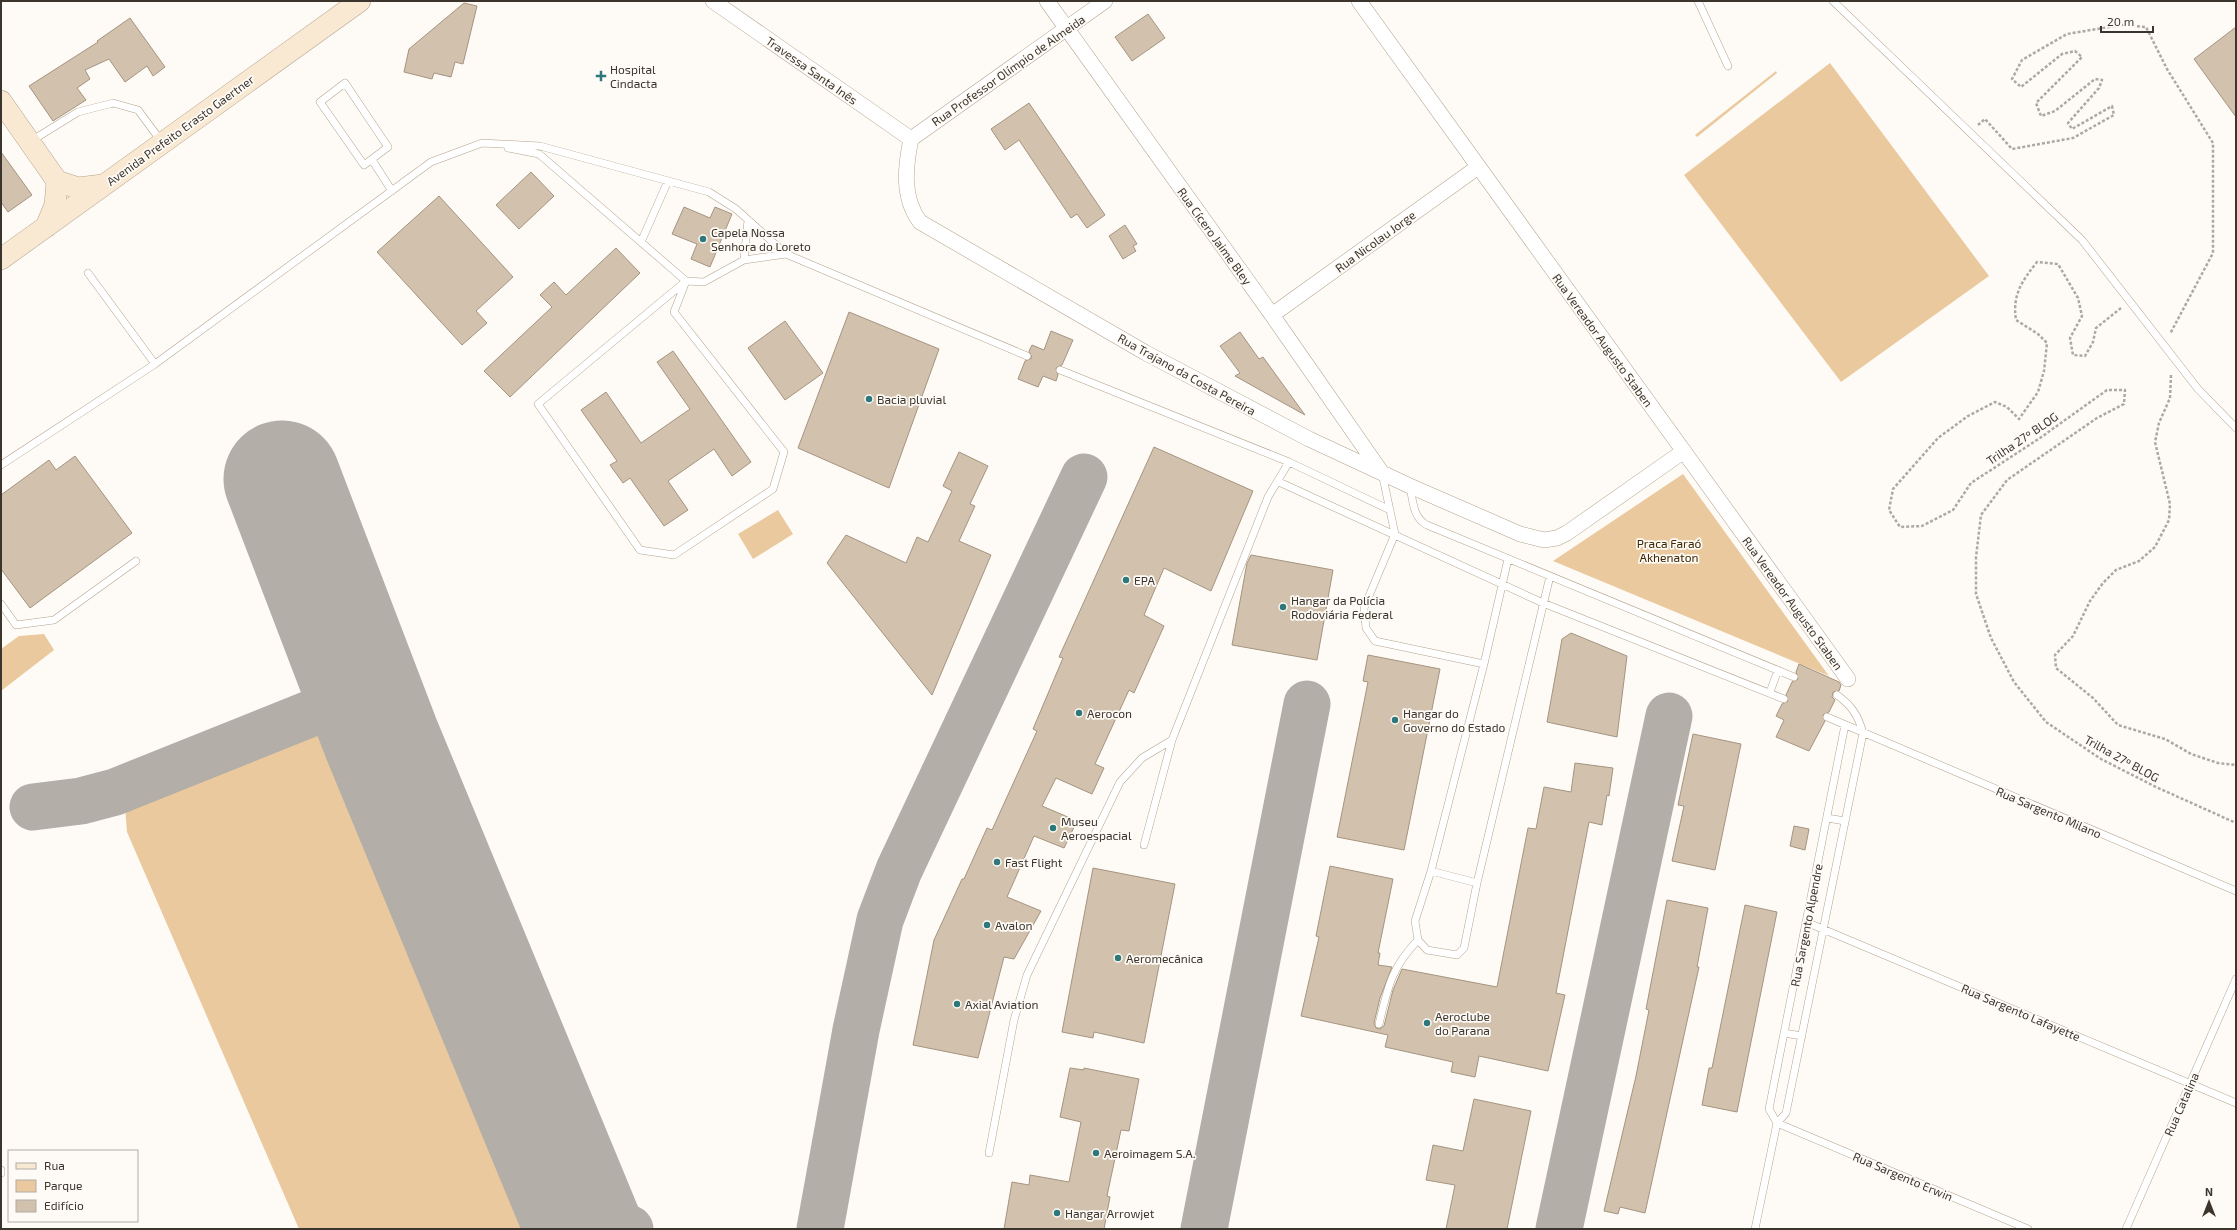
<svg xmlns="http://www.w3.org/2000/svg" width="2237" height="1230" font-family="'Exo 2',sans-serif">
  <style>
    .green { fill: #eac99e }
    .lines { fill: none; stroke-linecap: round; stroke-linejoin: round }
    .taxiway { stroke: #b3aea8; stroke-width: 47 }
    .runway { stroke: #b3aea8; stroke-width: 117 }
    .building { fill: #d2c1ac; stroke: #a49480 }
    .service-casing { stroke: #b3a38e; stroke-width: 8 }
    .minor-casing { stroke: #b3a38e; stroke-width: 16 }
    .secondary-casing { stroke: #b3a38e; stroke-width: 22 }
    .path { stroke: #ada8a2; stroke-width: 2.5; stroke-dasharray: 3 2; stroke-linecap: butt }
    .service { stroke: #fff; stroke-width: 7 }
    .minor { stroke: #fff; stroke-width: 15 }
    .secondary { stroke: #f9e9d2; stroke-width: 21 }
    .poi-dot { fill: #2e787b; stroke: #fefbf6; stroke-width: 1.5 }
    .labels { text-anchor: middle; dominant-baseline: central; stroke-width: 3.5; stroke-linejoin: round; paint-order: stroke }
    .poi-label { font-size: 12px; fill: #3c352d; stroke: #fefbf6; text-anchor: start }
    .street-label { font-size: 12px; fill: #3c352d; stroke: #fefbf6 }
    .park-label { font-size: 12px; fill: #3f2803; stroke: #fefbf6 }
  </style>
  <rect width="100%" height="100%" fill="#fefbf6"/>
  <path class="green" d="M1830,63L1989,276L1841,382L1684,175Z
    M1776,71L1777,73L1697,137L1695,135Z
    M1683,474L1829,676L1553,561Z
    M778,510L793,534L753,559L738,534Z
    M44,634L54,650L1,691V649L19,636Z
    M317,719L339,723L543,1229H299L127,832L125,806Z"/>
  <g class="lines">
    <path class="taxiway" d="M33,807L81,801L115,792L312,713C345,711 357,715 381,738
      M556,1162L576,1189L599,1215L630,1229
      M820,1229L856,1030L880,920L899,870L1084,477
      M1204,1229L1307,704
      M1559,1229L1669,716"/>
    <path class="runway" d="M282,479L381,738L584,1229"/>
  </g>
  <path class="building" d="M464,3L477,6L463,64L455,62L451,77L434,73L432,79L404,72L409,49Z
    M1148,14L1165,38L1132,61L1115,37Z
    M130,18L165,67L153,76L147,66L125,82L109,59L85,70L90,79L77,88L86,100L53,121L29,86L98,42L97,41Z
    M2236,27V117L2194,59Z
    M1029,103L1105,215L1087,228L1077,214L1071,218L1019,140L1005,150L991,129Z
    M1,152L32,195L8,212L1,202Z
    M531,172L554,196L519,229L496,205Z
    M439,196L513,277L476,311L487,323L462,345L377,252Z
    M684,207L710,218L715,207L732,214L710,267L691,259L697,244L672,234Z
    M1125,225L1137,244L1133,246L1136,251L1123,259L1109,236Z
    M616,248L640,273L510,397L484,371L552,307L540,295L554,282L566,295Z
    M849,312L939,349L889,488L798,448Z
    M785,321L823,373L785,400L748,348Z
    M1051,331L1073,340L1062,365L1056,368L1058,375L1056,381L1043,376L1038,387L1018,379L1025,361L1032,358L1029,351L1032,345L1044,350Z
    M1240,332L1259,359L1263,357L1305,415L1235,376L1240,373L1220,346Z
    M673,351L751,462L732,476L714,449L668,481L688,510L664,526L630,478L623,483L610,465L617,461L581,410L606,392L641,443L690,409L657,362Z
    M1154,447L1253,491L1211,591L1164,568L1144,615L1164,626L1134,693L1129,690L1095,764L1104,768L1092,794L1056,778L1042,806L1077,821L1064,848L1034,836L1007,897L1041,911L1014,959L1004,957L978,1058L913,1045L934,940L962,879H964L987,828L992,830L1037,731L1033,729L1063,658L1059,657Z
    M959,452L988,466L970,504L975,506L959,541L991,555L932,695L827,563L846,535L906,563L917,537L928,542L952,491L943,486Z
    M75,456L132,533L30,608L1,569V495L49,460L56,470Z
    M1251,555L1333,570L1317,660L1232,645L1247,563Z
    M1571,633L1627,656L1617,737L1547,722L1562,639Z
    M1368,655L1440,669L1404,850L1337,837L1368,682L1363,681Z
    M1799,664L1839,682L1841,685L1839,691L1833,692L1832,697L1835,700L1829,712L1823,715L1825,721L1809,751L1776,737L1784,720L1776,716L1782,704L1788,701L1786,695L1792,682L1798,679L1796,672Z
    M1693,734L1741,744L1715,870L1672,861L1684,806L1678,805Z
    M1575,763L1613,768L1609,796L1607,795L1602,825L1589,822L1556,993L1565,995L1548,1071L1479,1056L1475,1077L1451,1072L1453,1062L1385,1047L1388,1035L1301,1016L1319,937L1316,936L1330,866L1393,879L1378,953H1380L1378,965L1392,967L1380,998L1374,1023L1376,1028L1380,1029L1384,1026L1393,990L1402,969L1497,987L1528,828L1536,829L1544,787L1571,792Z
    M1794,826L1809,829L1805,850L1790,846Z
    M1093,868L1175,884L1144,1043L1094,1032L1093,1038L1062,1032Z
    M1667,900L1708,908L1697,967H1699L1645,1213L1620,1207L1618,1214L1604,1211L1636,1076L1649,1010L1646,1009Z
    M1745,905L1777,912L1737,1112L1702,1105L1709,1068H1712Z
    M1070,1068L1084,1070V1068L1139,1079L1129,1131L1121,1130L1107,1196L1110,1197L1104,1229H1004L1012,1182L1029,1185L1030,1175L1069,1182L1081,1122L1060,1117Z
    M1474,1099L1531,1111L1507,1229H1446L1455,1185L1426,1180L1433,1145L1463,1151Z"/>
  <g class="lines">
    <g class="service-casing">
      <path id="service" d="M1698,1L1728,66
        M1833,1L2082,240L2198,389L2236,428
        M345,83L388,147L364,165L320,102Z
        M31,141L78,112L113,103L138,110L161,141
        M508,148L539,154L686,281L704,282L744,260L786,254
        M372,160L392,191
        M641,242L668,181
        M744,260L748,220
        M88,273L155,364
        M686,281L674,312L784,452L773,489L674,555L640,550L538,404Z
        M1060,370L1289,462L1390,510
        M1,465L155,364L431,162L482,143L540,146L709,192L736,209L786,254L1027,356
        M1382,473L1395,534L1364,608L1366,628L1375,641L1484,664
        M1279,482L1543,603L1784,699
        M1410,487C1413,501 1413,518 1427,525L1794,677
        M1508,559L1484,664L1431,871L1415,921L1418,940L1427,950L1457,955L1464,948L1477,883L1550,576
        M1,604L16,625L54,620L136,561
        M1770,692L1778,670
        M1827,717L2236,891
        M1827,818L1845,821
        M1144,845L1172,740
        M1431,871L1477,883
        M1806,922L2236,1103
        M1379,1024C1388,987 1391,968 1418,940
        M1784,1033L1802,1036
        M1777,1123L1769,1109L1845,725
        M1777,1123L2028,1229
        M989,1153L1014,1020L1027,975L1120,782L1142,758L1172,740L1268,497L1289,462
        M1,1170V1173
        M1755,1229L1777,1123L1786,1113L1863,733C1858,715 1852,706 1837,695
        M2126,1229L2236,979"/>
    </g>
    <g class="minor-casing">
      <path id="minor" d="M713,1L911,139
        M1047,1L1272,315L1382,473
        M1359,1L1848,679
        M911,139C905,168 902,198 920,222L1146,353L1309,439L1410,486L1520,534L1544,540L1557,538L1567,533L1684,451
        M911,139L1105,1
        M1272,315L1478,167"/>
    </g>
    <g class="secondary-casing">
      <path id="secondary" d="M1,101L57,181L78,188L103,185
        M46,227L55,205L57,181
        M1,259L360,1"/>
    </g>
    <path class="path" d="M1978,125L1985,119L2012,149L2073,138L2114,115L2112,106L2072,129L2068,123L2099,88L2102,80L2095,79L2055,111L2041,116L2036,103L2082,57L2075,51L2062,54L2021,87L2012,79L2022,60L2067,34L2121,25L2146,27L2167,69L2213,143V253L2170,334
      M2121,308L2096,328L2093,342L2085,356L2073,355L2070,338L2082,316L2078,298L2058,264L2037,262C2022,281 2012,295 2016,320L2038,334L2047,343L2044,371L2038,392L2019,419L2007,407L1995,402L1968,416L1938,438L1893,489L1889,510L1900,527L1922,526L1953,510L1971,483L2040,438L2107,390H2125L2124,404L2097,418L2007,480L1981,515L1976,557V594L1991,638L2014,682L2046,722L2101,759L2156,787L2236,823
      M2171,375L2170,398L2159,423L2155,442L2170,504L2169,520L2155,547L2139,561L2116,570L2103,583L2090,601L2073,636L2055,655L2056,668L2093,698L2118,725L2165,739L2191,754L2218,763L2236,765"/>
    <use href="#service" class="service"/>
    <use href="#minor" class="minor"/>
    <use href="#secondary" class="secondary"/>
  </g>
  <g class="poi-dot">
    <path d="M599 70h4v4h4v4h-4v4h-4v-4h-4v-4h4z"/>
    <circle cx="703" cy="239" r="4"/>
    <circle cx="869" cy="399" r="4"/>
    <circle cx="1126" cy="580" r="4"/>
    <circle cx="1283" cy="607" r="4"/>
    <circle cx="1079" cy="713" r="4"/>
    <circle cx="1395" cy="720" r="4"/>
    <circle cx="1053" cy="828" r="4"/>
    <circle cx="997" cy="862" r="4"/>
    <circle cx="987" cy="925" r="4"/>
    <circle cx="1118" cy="958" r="4"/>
    <circle cx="957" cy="1004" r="4"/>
    <circle cx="1427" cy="1023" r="4"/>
    <circle cx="1096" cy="1153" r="4"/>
    <circle cx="1057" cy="1213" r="4"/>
  </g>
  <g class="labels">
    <g class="poi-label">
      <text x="610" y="69">Hospital<tspan x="610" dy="14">Cindacta</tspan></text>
      <text x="711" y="232">Capela Nossa<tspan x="711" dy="14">Senhora do Loreto</tspan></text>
      <text x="877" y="399">Bacia pluvial</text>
      <text x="1134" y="580">EPA</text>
      <text x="1291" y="600">Hangar da Polícia<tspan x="1291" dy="14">Rodoviária Federal</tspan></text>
      <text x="1087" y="713">Aerocon</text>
      <text x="1403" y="713">Hangar do<tspan x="1403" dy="14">Governo do Estado</tspan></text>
      <text x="1061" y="821">Museu<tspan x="1061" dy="14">Aeroespacial</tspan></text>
      <text x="1005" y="862">Fast Flight</text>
      <text x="995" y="925">Avalon</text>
      <text x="1126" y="958">Aeromecânica</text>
      <text x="965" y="1004">Axial Aviation</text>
      <text x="1435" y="1016">Aeroclube<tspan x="1435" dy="14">do Parana</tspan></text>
      <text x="1104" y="1153">Aeroimagem S.A.</text>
      <text x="1065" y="1213">Hangar Arrowjet</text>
    </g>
    <g class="street-label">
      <text transform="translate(812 70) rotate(35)">Travessa Santa Inês</text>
      <text transform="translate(1008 70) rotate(-35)">Rua Professor Olímpio de Almeida</text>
      <text transform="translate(180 130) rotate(-36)">Avenida Prefeito Erasto Gaertner</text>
      <text transform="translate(1215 236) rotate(54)">Rua Cícero Jaime Bley</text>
      <text transform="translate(1375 241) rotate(-36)">Rua Nicolau Jorge</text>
      <text transform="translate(1603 340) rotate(54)">Rua Vereador Augusto Staben</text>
      <text transform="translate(1187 374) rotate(29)">Rua Trajano da Costa Pereira</text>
      <text transform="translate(2022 438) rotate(-34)">Trilha 27º BLOG</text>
      <text transform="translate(1793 603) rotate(54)">Rua Vereador Augusto Staben</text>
      <text transform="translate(2122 758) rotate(29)">Trilha 27º BLOG</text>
      <text transform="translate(2049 812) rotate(23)">Rua Sargento Milano</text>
      <text transform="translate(1806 925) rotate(-79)">Rua Sargento Alpendre</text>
      <text transform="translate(2021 1012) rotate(23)">Rua Sargento Lafayette</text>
      <text transform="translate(2181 1104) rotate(-66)">Rua Catalina</text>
      <text transform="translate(1903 1176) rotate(23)">Rua Sargento Erwin</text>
    </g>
    <g class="park-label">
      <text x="1669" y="543">Praca Faraó<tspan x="1669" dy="14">Akhenaton</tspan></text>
    </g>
  </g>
  <rect width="2237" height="1230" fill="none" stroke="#3c352d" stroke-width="4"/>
  <rect x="8" y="1150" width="130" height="72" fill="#fefbf6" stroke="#b0aca6"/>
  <rect x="16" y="1163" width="20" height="6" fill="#f9e9d2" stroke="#b0aca6"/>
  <text x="44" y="1170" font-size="12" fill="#3c352d">Rua</text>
  <rect x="16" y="1180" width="20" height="12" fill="#eac99e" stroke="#b0aca6"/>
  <text x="44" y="1190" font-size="12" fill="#3c352d">Parque</text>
  <rect x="16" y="1200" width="20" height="12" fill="#d2c1ac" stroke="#b0aca6"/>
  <text x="44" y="1210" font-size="12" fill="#3c352d">Edifício</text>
  <g transform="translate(2209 1202)" stroke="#fefbf6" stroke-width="3" paint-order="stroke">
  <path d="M0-3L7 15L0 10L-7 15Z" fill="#3c352d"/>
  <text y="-6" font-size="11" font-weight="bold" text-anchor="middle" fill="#3c352d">N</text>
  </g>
  <path d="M2101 26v6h52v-6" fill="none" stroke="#3c352d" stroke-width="2"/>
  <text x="2107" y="26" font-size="12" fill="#3c352d" stroke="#fefbf6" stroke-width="3" paint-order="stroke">20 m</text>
</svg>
